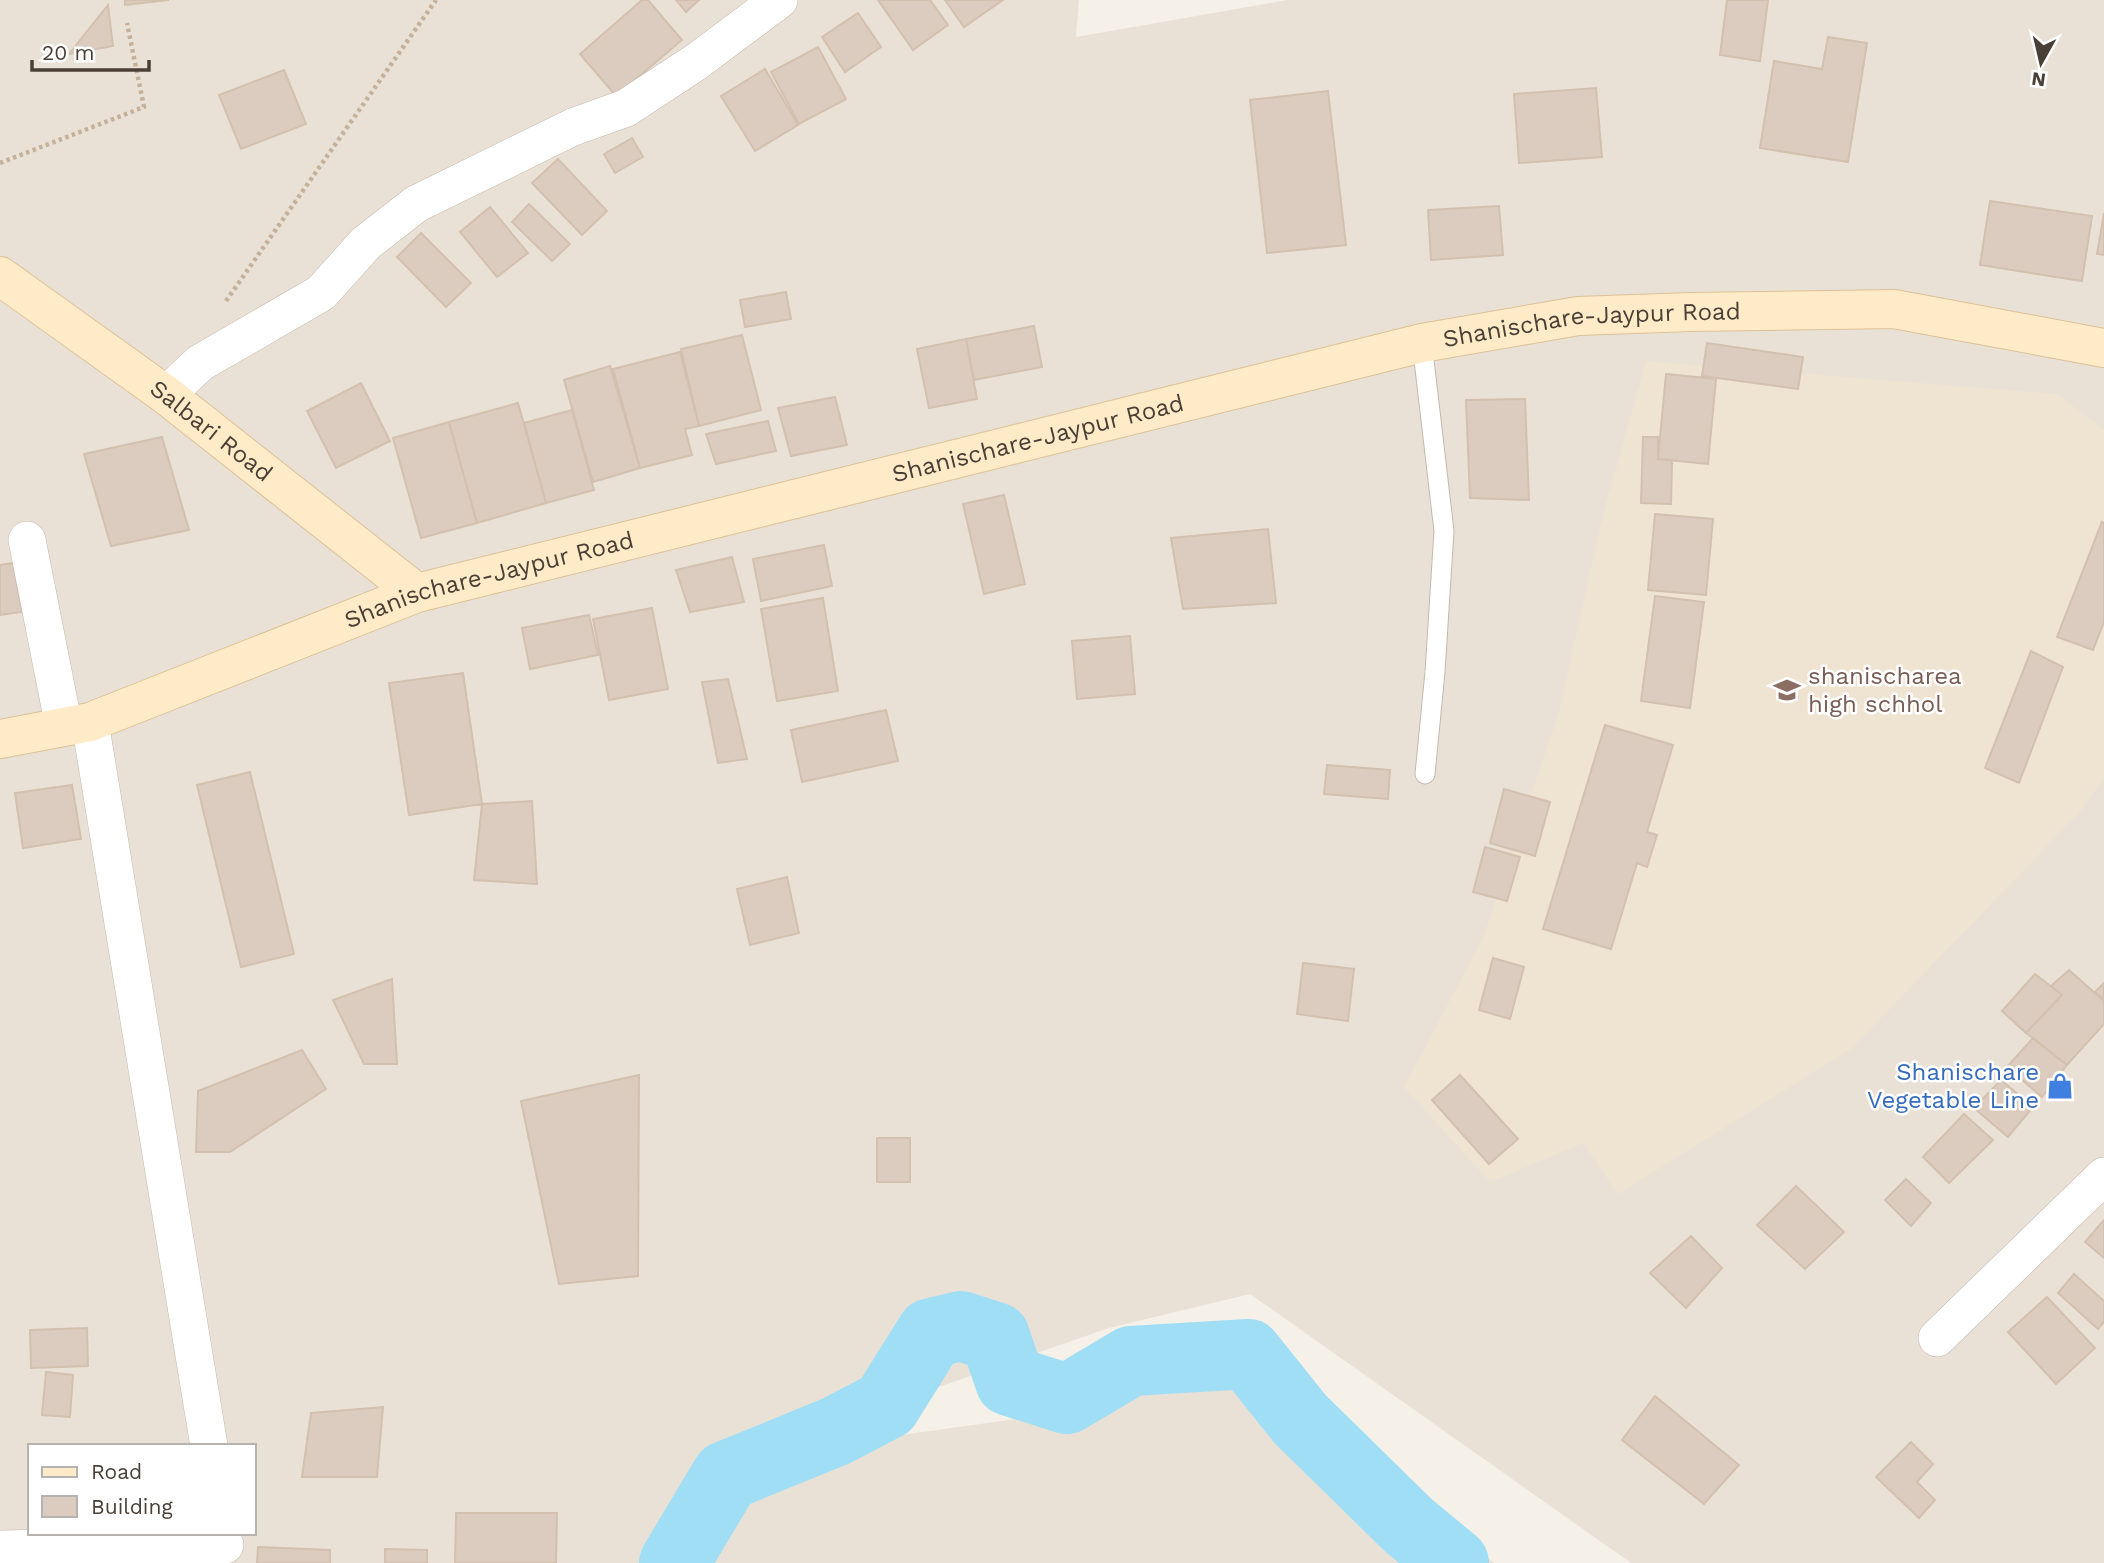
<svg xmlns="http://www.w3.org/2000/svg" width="2104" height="1563" font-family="'Work Sans',sans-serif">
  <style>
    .residential { fill: #eae1d6; fill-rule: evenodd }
    .education { fill: #efe3d1 }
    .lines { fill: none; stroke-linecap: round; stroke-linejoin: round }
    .river { stroke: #a0def6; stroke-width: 70 }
    .building { fill: #dbccbf; stroke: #d3c0af; stroke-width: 2 }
    .lane-casing { stroke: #c5b9ad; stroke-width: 21 }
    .street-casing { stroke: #c5b9ad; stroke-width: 38 }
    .secondary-casing { stroke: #dcc196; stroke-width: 40 }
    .path { stroke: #c5b09a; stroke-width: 4.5; stroke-dasharray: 3.5 3.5; stroke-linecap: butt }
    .lane { stroke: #fff; stroke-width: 19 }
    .street { stroke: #fff; stroke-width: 37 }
    .secondary { stroke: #ffebc8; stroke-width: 38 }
    .labels { text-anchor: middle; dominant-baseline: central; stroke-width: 5; stroke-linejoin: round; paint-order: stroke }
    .street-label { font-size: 24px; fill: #493f36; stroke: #fff }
    .education-label { font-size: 24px; fill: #785e54; stroke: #fff; text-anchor: start }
    .shop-label { font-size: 24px; fill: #366cbe; stroke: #fff; text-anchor: end }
  </style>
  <rect width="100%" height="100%" fill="#f5f0e8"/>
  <path class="residential" d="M0,0H1079L1076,37L1287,0H2104V1563H1631L1250,1294L1109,1328L924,1392L796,1423L701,1476L667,1553L669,1563H0ZM30,1446H254V1533H30Z
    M1249,1336L1494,1563H689L729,1495L829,1445L1052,1414Z"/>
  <path class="education" d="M1646,361L2057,394L2104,430V778L2079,813L1852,1048L1618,1194L1583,1143L1490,1182L1404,1087L1483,938L1559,712L1602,519Z"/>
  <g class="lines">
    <path class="river" d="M674,1563L726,1476L836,1431L886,1405L931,1333L961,1326L995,1337L1010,1381L1067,1399L1131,1361L1248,1354L1300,1419L1408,1525L1454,1563"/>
  </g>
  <path class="building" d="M125,0H169L125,5Z
    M642,0H648L682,40L616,96L580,54Z
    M676,0H699L686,12Z
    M878,0H930L948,25L913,50Z
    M945,0H1003L964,27Z
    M1727,0H1768L1760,61L1720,55Z
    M108,5L113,46L69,54Z
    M858,13L881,47L845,72L822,37Z
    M1828,37L1867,43L1848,162L1760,148L1774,61L1822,69Z
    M818,47L846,99L799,124L771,72Z
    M765,69L798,125L755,151L721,96Z
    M284,70L306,124L241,149L219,95Z
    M1596,88L1602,157L1519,163L1514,94Z
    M1328,91L1346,245L1267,253L1250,100Z
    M632,138L643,157L615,173L604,154Z
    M558,159L607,211L582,235L532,183Z
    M1990,201L2092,216L2082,281L1980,265Z
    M529,204L570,244L552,261L512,222Z
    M1499,206L1503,255L1431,260L1428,210Z
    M490,207L528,253L497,277L460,232Z
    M2104,213V255L2097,254Z
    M421,233L471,283L446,307L397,257Z
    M786,292L791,319L745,327L740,300Z
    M1034,326L1042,367L974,380L966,339Z
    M742,335L761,410L699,426L681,349Z
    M966,339L977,399L929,408L917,349Z
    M1707,343L1803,357L1798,389L1702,376Z
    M680,352L699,426L685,429L692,455L640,468L613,369Z
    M610,366L640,468L593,482L564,380Z
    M1666,374L1716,379L1708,464L1658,459Z
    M361,383L390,441L336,468L307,411Z
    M835,397L847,445L791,456L778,408Z
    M1525,399L1529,500L1470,498L1466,400Z
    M518,403L546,503L477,523L449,422Z
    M572,410L594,490L546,503L524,423Z
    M768,421L776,451L716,464L706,434Z
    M449,422L477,523L421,538L393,438Z
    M162,437L189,530L111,546L84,454Z
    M1643,437H1658V459L1672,460L1671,504L1641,503Z
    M1004,495L1025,584L984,594L963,504Z
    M1655,514L1713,519L1706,595L1648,590Z
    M2102,522L2104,523V622L2093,650L2057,637Z
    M1268,529L1276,603L1183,609L1171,538Z
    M824,545L832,586L761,601L753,559Z
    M732,557L744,602L690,612L676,570Z
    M13,563L22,612L0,615V565Z
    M1655,596L1704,602L1690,708L1641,701Z
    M823,598L838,691L777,701L761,609Z
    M652,608L668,689L609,700L593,619Z
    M589,615L598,655L530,669L522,628Z
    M1130,636L1135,694L1077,699L1072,641Z
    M2031,651L2063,667L2019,783L1985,768Z
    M463,673L482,804L409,815L389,683Z
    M728,679L747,759L718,763L702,682Z
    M886,710L898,761L802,782L791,730Z
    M1605,725L1673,745L1647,832L1657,835L1647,867L1637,863L1611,949L1543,929Z
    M1327,765L1390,770L1388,799L1324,794Z
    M250,772L294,954L241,967L197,785Z
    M72,785L81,839L23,848L15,793Z
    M1504,789L1550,802L1535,856L1490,843Z
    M532,801L537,884L474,880L482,804Z
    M1485,847L1520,857L1507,901L1473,892Z
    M787,877L799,933L750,945L737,889Z
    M1493,958L1524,967L1510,1019L1479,1010Z
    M1303,963L1354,969L1348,1021L1297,1014Z
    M2069,970L2104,1001V1024L2067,1065L2026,1033L2062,995L2051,986Z
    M2035,974L2062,995L2026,1033L2002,1011Z
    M392,979L397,1064H364L333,1000Z
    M2104,983V1000L2095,992Z
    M2033,1038L2067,1065L2042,1097L2007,1067Z
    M302,1050L326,1089L230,1152H196L198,1091Z
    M639,1075L638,1276L559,1284L521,1101Z
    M1460,1075L1518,1139L1489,1164L1432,1100Z
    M2001,1080L2033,1107L2008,1137L1974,1108Z
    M1964,1114L1993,1140L1949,1183L1923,1157Z
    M877,1138H910V1182H877Z
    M1906,1179L1931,1203L1911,1226L1885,1200Z
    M1796,1186L1844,1232L1805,1269L1757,1225Z
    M2104,1220V1258L2085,1242Z
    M1691,1236L1722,1268L1686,1308L1650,1273Z
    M2074,1274L2104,1301V1322L2098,1329L2058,1293Z
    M2047,1297L2095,1348L2056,1384L2008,1332Z
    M87,1328L88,1366L31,1368L30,1330Z
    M46,1372L73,1375L70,1417L42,1415Z
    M1655,1396L1739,1465L1704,1504L1622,1440Z
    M383,1407L377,1477H302L311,1413Z
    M1911,1442L1933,1464L1917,1482L1935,1500L1919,1518L1876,1477Z
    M456,1513H557L556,1563H455Z
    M258,1547L330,1550V1563H257Z
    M385,1549L427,1550V1563H385Z"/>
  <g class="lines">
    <g class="lane-casing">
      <path id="lane" d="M1422,343L1444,531L1435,672L1425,774"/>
    </g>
    <g class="street-casing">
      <path id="street" d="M166,395L200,363L321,293L366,243L416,204L573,127L626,108L696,62L779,0
        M27,540L64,727
        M90,722L209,1446
        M1937,1338L2104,1176
        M0,1549L225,1545"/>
    </g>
    <g class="secondary-casing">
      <g id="secondary">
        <path id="s1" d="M0,276L166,395L417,593"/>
        <path id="s2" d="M0,739L90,722L417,593L1422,343L1578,316L1691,312L1894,309L2104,348"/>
      </g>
    </g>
    <path class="path" d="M0,163L144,107L127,23
      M226,301L436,0"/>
    <use href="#lane" class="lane"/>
    <use href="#street" class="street"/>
    <use href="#secondary" class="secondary"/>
  </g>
  <defs>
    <g id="school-bare" transform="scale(2.1)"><path d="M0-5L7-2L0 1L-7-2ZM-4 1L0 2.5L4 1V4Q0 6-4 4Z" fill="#8d6e63" stroke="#fff" stroke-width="2.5" paint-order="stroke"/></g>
    <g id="shop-bare" transform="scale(2.1)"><path d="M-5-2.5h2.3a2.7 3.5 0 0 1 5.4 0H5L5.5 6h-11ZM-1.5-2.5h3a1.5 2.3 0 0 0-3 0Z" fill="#3f7fe0" stroke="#fff" stroke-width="2.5" paint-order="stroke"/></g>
  </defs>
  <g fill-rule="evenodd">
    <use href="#school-bare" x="1787" y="690"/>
    <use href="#shop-bare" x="2060" y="1086"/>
  </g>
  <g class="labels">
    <g class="street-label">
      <text stroke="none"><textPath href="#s2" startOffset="1650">Shanischare-Jaypur Road</textPath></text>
      <text stroke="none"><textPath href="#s1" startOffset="262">Salbari Road</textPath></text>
      <text stroke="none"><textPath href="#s2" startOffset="1083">Shanischare-Jaypur Road</textPath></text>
      <text stroke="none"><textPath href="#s2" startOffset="516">Shanischare-Jaypur Road</textPath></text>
    </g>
    <g class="education-label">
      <text x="1808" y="676">shanischarea<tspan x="1808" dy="28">high schhol</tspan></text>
    </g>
    <g class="shop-label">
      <text x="2039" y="1072">Shanischare<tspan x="2039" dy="28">Vegetable Line</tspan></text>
    </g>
  </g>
  <rect x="28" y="1444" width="228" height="91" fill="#ffffff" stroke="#b6b2af" stroke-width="2"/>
  <rect x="42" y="1467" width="35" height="10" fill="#ffebc8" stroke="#b6b2af" stroke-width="2"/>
  <text x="91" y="1479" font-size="21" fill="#493f36">Road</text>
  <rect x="42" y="1496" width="35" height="21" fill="#dbccbf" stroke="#b6b2af" stroke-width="2"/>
  <text x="91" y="1514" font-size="21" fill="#493f36">Building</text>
  <g transform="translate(2041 63) rotate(188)" stroke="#ffffff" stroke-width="5" paint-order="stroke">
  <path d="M0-5L12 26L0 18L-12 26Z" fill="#493f36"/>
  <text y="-10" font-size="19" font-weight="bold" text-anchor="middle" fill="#493f36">N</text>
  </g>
  <path d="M32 60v10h117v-10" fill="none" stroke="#493f36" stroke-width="3.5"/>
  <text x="42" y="60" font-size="21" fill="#493f36" stroke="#ffffff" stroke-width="5" paint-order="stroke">20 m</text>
</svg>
